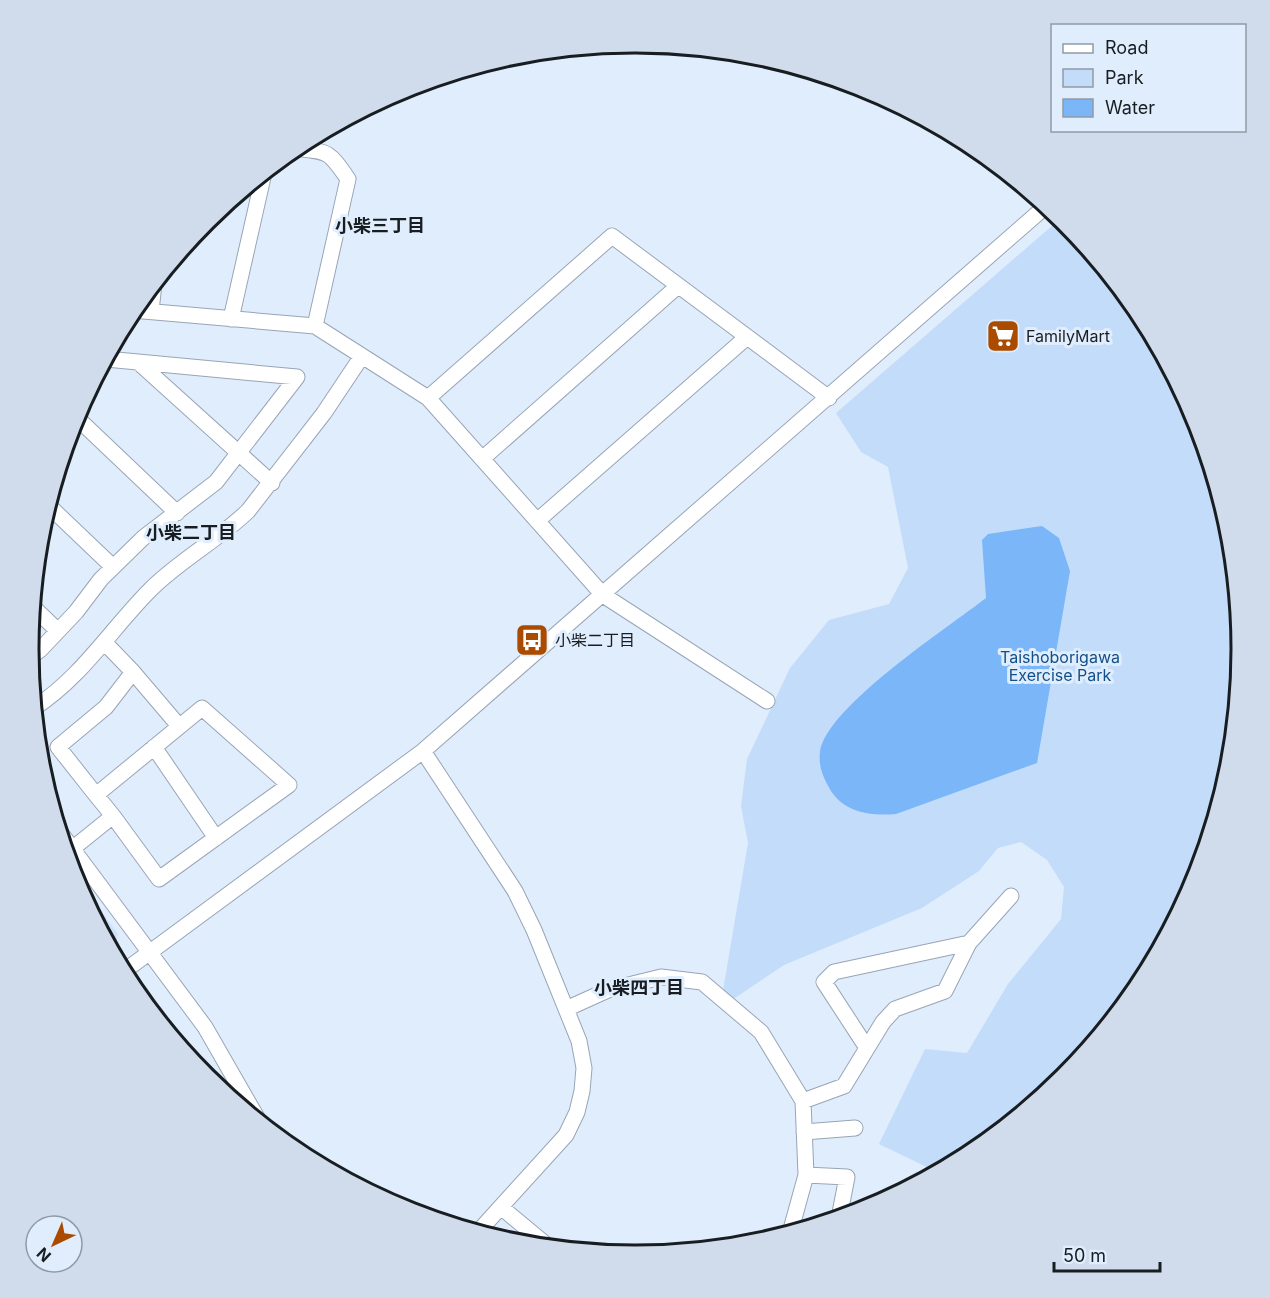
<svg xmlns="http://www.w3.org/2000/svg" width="1270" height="1298" font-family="Inter,'Noto Sans JP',sans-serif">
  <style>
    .built { fill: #cfe2f8 }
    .green { fill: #c3dcfa }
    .water { fill: #7bb6f8 }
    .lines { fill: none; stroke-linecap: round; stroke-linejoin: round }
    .minor-casing { stroke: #98a5b4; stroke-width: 17 }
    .minor { stroke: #fff; stroke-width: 15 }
    .labels { text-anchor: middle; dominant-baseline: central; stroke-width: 6; stroke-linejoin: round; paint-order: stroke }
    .poi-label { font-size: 16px; fill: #181d22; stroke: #e0edfd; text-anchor: start }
    .park-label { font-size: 16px; fill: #114f8a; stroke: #e0edfd }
    .neighbourhood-label { font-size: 18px; font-weight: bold; fill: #181d22; stroke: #e0edfd }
    .rim { fill: none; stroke: #181d22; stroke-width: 3 }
  </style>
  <rect width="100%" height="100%" fill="#e0edfd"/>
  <path class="built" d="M71,870L118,934L113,954L75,881Z
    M132,988L144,991L190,1059Z"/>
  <path class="green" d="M1061,218L1139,312L1195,417L1230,531L1241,649L1230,768L1195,881L1139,986L1064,1078L972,1153L937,1172L879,1144L925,1049L967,1053L1008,984L1061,919L1064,887L1047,860L1021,842L998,848L979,871L922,908L784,965L720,1008L748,843L741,806L747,759L790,668L829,620L889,604L908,568L888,467L861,452L836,413Z"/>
  <path class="water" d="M1042,526L1059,538L1070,571L1037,763L896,814C872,816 845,813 831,791C824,779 818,767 820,752C826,707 949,627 986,598L982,540L988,534Z"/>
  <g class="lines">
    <g class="minor-casing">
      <path id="minor" d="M294,148C329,152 328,150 348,179L315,326
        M132,310L315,326L428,398L603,595L767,701
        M151,311L154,284
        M231,319L264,173
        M138,362L272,483
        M428,398L612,236L829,398
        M75,416L177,513
        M482,459L678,286
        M48,505L113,567
        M537,521L747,337
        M33,607L58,631
        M105,643L133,672
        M29,658L40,650L76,612L101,579L143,538L216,482L297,377L106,359
        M34,708C82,677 111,629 151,589C180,560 218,540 248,511L324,413L362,356
        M154,747L216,838
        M423,751L515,891L534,930L579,1041L584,1068L582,1091L577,1112L566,1135L478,1232
        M96,795L58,747L106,707L133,672L179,726
        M60,832L205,1027L259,1121
        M72,849L113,816L159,879L289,785L202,708L96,795L113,816
        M123,972L423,751L1046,206
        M566,1009L608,990L661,977L702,982L761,1032L803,1101L806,1175L790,1233
        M867,1048L824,982L834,972L969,943
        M803,1101L844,1086L883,1022L895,1009L945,991L969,943L1011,896
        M804,1132L855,1128
        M806,1175L847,1177L839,1218
        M502,1208L549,1247"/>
    </g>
    <use href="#minor" class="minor"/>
  </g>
  <defs>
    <g id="supermarket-square" transform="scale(1.725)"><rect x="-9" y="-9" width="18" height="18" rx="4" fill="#aa4b00" stroke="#e0edfd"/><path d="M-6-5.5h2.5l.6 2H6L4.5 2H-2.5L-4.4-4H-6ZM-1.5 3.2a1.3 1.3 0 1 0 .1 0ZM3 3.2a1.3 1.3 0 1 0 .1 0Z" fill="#fff"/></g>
    <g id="bus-square" transform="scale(1.725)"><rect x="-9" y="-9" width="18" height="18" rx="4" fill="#aa4b00" stroke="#e0edfd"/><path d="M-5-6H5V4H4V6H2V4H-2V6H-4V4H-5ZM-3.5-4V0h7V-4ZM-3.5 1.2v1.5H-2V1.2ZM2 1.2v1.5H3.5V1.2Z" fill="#fff"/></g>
  </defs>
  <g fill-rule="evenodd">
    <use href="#supermarket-square" x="1003" y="336"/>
    <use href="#bus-square" x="532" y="640"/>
  </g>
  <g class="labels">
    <g class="poi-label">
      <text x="1026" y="336">FamilyMart</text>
      <text x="555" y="640">小柴二丁目</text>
    </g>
    <g class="park-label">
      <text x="1060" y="657">Taishoborigawa<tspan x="1060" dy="18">Exercise Park</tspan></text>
    </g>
    <g class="neighbourhood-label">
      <text x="380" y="225">小柴三丁目</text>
      <text x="191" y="532">小柴二丁目</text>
      <text x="639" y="987">小柴四丁目</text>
    </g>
  </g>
  <path d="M0 0H1270V1298H0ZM39 649a596 596 0 1 1 1192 0a596 596 0 1 1-1192 0Z" fill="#d0dceb" fill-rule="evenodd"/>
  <path class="rim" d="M39 649a596 596 0 1 1 1192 0a596 596 0 1 1-1192 0Z"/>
  <rect x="1051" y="24" width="195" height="108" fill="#e0edfd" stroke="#909aa5" stroke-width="1.5"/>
  <rect x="1063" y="44" width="30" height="9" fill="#ffffff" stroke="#909aa5" stroke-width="1.5"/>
  <text x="1105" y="54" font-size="18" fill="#181d22">Road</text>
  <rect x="1063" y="69" width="30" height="18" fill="#c3dcfa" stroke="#909aa5" stroke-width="1.5"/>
  <text x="1105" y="84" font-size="18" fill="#181d22">Park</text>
  <rect x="1063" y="99" width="30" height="18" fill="#7bb6f8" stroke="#909aa5" stroke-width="1.5"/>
  <text x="1105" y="114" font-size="18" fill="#181d22">Water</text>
  <g transform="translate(54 1244) rotate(224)"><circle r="28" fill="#e0edfd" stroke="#909aa5" stroke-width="1.5"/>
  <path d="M0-4.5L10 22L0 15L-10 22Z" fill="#aa4b00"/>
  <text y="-9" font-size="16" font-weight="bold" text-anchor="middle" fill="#181d22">N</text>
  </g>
  <path d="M1054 1262v9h106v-9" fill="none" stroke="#181d22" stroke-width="3"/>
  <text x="1063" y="1262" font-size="18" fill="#181d22" stroke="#e0edfd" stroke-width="4.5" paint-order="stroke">50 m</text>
</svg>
